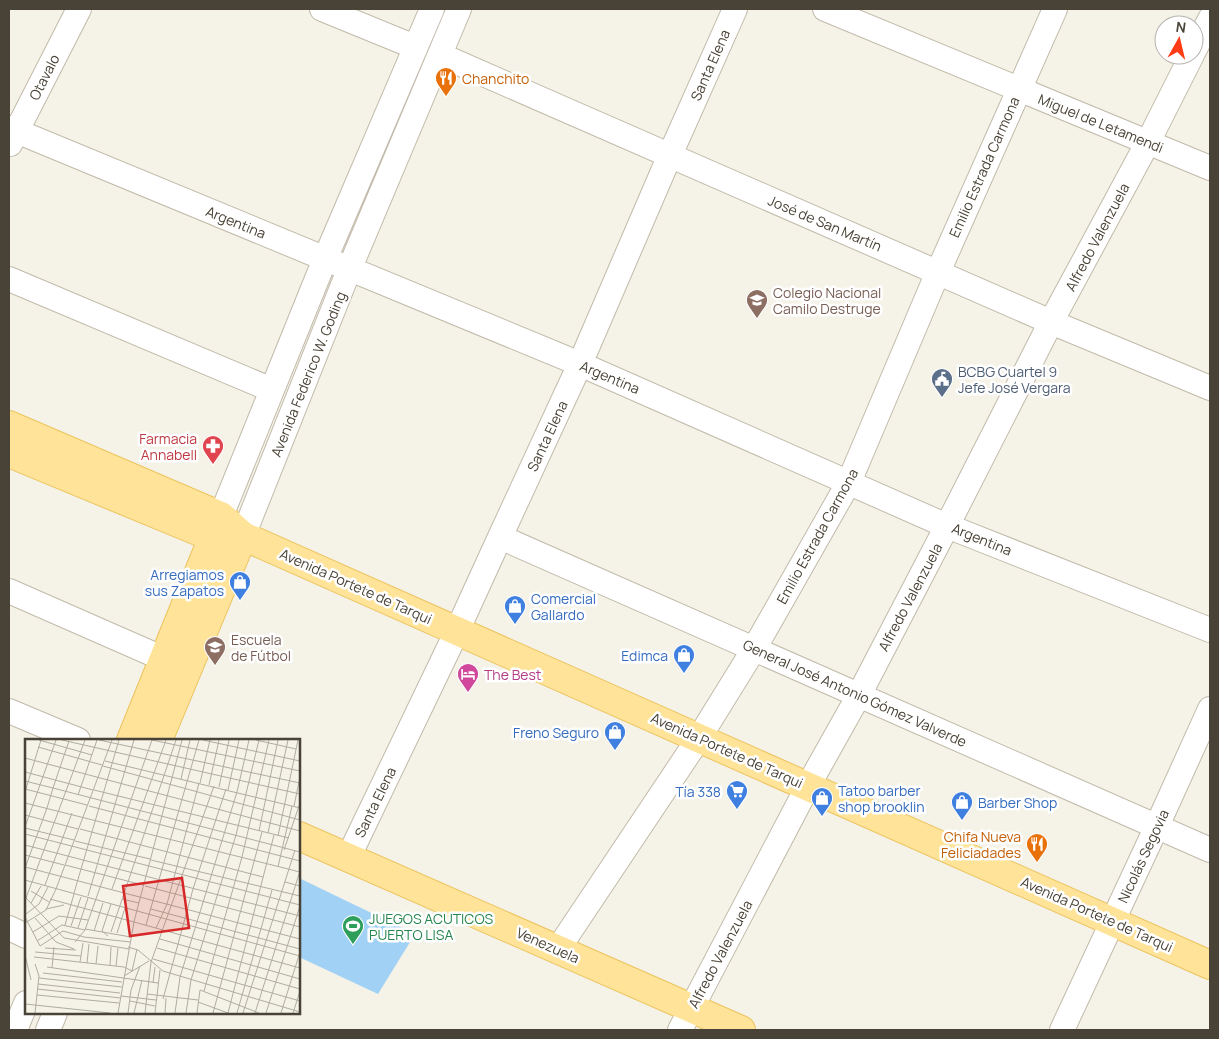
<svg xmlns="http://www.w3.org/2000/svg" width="1219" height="1039" font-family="Manrope,sans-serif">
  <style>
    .water { fill: #a1d2f6 }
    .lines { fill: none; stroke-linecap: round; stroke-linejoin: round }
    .minor-casing { stroke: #c2baaa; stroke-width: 26 }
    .major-casing { stroke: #ecc45f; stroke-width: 30 }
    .minor { stroke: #fff; stroke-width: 24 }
    .major { stroke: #ffe398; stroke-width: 28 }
    .labels { text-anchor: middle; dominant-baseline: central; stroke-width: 5; stroke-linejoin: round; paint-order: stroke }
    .street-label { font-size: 14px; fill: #494236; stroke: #fff }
    .food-label { font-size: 14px; fill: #c56008; stroke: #fff; text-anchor: start }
    .education-label { font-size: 14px; fill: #785e54; stroke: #fff; text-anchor: start }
    .service-label { font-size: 14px; fill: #4e5e75; stroke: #fff; text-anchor: start }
    .health-label { font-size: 14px; fill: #be3a42; stroke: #fff; text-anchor: end }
    .shop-label { font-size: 14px; fill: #366cbe; stroke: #fff; text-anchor: end }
    .hotel-label { font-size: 14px; fill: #b23c85; stroke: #fff; text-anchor: start }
    .leisure-label { font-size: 14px; fill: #27864d; stroke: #fff; text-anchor: start }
    .inset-road { fill: none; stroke: #b0aca1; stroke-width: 1 }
    .view { fill: #d62828; fill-opacity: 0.15; stroke: #d62828; stroke-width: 2.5 }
    .inset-edge { fill: none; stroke: #494236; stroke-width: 2.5 }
  </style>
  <rect width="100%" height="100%" fill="#f5f2e8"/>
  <path class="water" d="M299,878L415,934L378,994L299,957Z"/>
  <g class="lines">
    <g class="minor-casing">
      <path id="minor" d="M322,9L415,47
        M825,9L1210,168
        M1194,51L1210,19
        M440,55L1051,322L1210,388
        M9,128L580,364L947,526L1210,630
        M10,144L79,9
        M9,279L272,390
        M221,516L325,259L432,9
        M243,536L349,270L459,9
        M500,537L1210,850
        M9,591L164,659
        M9,711L78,740
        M348,858L457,631L500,537L580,364L670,155L735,9
        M9,928L26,936
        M558,949L699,738L754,649L849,482L938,272L1055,9
        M15,1030L26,1003
        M48,1030L55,1013
        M680,1030L808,786L859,695L947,526L1051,322L1148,142L1192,55
        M1062,1030L1157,826L1210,709"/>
    </g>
    <g class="major-casing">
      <path id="major" d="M9,425L221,516L243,536L1210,965
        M9,453L212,537L243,536
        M131,740L220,520
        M158,740L243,536
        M299,836L741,1030"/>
    </g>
    <use href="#minor" class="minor"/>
    <use href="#major" class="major"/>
  </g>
  <defs>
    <g id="restaurant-pin" transform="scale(1.125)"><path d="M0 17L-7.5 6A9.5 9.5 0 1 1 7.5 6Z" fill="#e8710a" stroke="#fff"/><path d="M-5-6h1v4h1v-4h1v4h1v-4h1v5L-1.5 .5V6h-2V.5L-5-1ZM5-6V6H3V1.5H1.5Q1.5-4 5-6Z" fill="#fff"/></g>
    <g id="school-pin" transform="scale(1.125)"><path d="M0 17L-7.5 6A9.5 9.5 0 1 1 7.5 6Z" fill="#8d6e63" stroke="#fff"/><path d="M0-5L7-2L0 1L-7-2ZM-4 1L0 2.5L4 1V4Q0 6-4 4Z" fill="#fff"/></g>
    <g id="civic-pin" transform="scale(1.125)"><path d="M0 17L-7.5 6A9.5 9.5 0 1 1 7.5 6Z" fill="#5c6f8a" stroke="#fff"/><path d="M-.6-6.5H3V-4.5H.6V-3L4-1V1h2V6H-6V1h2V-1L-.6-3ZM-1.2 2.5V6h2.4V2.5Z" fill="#fff"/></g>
    <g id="pharmacy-pin" transform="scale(1.125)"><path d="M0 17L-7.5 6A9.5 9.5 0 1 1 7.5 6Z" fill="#e0444e" stroke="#fff"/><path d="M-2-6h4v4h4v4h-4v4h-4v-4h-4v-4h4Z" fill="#fff"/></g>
    <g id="shop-pin" transform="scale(1.125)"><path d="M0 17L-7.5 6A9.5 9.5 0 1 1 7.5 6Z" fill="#3f7fe0" stroke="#fff"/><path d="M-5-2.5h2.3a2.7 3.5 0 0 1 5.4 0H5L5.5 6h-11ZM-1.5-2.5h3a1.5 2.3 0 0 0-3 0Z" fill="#fff"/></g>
    <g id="hotel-pin" transform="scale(1.125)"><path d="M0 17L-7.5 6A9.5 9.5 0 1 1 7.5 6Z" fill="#d1479c" stroke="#fff"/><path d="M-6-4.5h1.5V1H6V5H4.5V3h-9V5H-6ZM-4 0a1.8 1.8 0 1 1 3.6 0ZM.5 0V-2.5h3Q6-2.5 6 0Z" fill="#fff"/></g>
    <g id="supermarket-pin" transform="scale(1.125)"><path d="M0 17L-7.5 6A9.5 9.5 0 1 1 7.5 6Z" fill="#3f7fe0" stroke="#fff"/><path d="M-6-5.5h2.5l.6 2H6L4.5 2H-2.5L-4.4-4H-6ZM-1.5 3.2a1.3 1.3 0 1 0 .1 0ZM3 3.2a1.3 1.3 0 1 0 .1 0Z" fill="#fff"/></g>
    <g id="stadium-pin" transform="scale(1.125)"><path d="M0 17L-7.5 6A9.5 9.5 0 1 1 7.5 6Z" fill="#2e9e5b" stroke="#fff"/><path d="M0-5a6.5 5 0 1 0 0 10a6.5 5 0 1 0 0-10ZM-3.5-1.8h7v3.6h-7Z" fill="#fff"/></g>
  </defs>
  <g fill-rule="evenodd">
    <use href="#restaurant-pin" x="446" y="78"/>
    <use href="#school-pin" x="757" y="300"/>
    <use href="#civic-pin" x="942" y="379"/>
    <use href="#pharmacy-pin" x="213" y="446"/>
    <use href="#shop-pin" x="240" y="582"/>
    <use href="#shop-pin" x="515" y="606"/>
    <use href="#school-pin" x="215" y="647"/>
    <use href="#shop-pin" x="684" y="655"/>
    <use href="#hotel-pin" x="468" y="674"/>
    <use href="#shop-pin" x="615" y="732"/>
    <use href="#supermarket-pin" x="737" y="791"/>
    <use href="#shop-pin" x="822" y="798"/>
    <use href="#shop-pin" x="962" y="802"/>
    <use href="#restaurant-pin" x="1037" y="844"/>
    <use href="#stadium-pin" x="353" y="926"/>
  </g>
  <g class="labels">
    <g class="street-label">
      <text transform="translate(710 65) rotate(-66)">Santa Elena</text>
      <text transform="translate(44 77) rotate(-63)">Otavalo</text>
      <text transform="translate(1101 123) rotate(22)">Miguel de Letamendi</text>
      <text transform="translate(984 167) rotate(-66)">Emilio Estrada Carmona</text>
      <text transform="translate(236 222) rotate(22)">Argentina</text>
      <text transform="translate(825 223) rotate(23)">José de San Martín</text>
      <text transform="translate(1097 237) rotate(-62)">Alfredo Valenzuela</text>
      <text transform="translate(308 374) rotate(-68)">Avenida Federico W. Goding</text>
      <text transform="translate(610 377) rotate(23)">Argentina</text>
      <text transform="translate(547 436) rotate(-65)">Santa Elena</text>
      <text transform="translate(817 536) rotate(-61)">Emilio Estrada Carmona</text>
      <text transform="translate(982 539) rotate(22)">Argentina</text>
      <text transform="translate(356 586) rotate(24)">Avenida Portete de Tarqui</text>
      <text transform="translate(910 597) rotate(-62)">Alfredo Valenzuela</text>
      <text transform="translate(855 693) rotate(24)">General José Antonio Gómez Valverde</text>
      <text transform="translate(727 750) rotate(24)">Avenida Portete de Tarqui</text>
      <text transform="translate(375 802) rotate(-64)">Santa Elena</text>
      <text transform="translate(1143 856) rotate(-65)">Nicolás Segovia</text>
      <text transform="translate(1097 914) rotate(24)">Avenida Portete de Tarqui</text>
      <text transform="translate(548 945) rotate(24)">Venezuela</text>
      <text transform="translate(720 954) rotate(-62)">Alfredo Valenzuela</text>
    </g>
    <g class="food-label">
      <text x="462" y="78">Chanchito</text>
      <text x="1021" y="836" text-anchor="end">Chifa Nueva<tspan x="1021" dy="16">Feliciadades</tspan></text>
    </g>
    <g class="education-label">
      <text x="773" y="292">Colegio Nacional<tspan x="773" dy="16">Camilo Destruge</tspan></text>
      <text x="231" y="639">Escuela<tspan x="231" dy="16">de Fútbol</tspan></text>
    </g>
    <g class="service-label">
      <text x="958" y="371">BCBG Cuartel 9<tspan x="958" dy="16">Jefe José Vergara</tspan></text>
    </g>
    <g class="health-label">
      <text x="197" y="438">Farmacia<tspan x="197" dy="16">Annabell</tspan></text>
    </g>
    <g class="shop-label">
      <text x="224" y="574">Arregiamos<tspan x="224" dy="16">sus Zapatos</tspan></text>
      <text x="531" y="598" text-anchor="start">Comercial<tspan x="531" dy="16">Gallardo</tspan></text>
      <text x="668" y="655">Edimca</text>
      <text x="599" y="732">Freno Seguro</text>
      <text x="838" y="790" text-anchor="start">Tatoo barber<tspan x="838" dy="16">shop brooklin</tspan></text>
      <text x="721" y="791">Tía 338</text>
      <text x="978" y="802" text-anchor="start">Barber Shop</text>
    </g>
    <g class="hotel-label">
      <text x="484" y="674">The Best</text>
    </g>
    <g class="leisure-label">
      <text x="369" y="918">JUEGOS ACUTICOS<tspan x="369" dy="16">PUERTO LISA</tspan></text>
    </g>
  </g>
  <g transform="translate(25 739)">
    <rect width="275" height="275" fill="#f5f2e8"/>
    <path class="inset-road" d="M14,1L67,16M37,1L275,55M60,1L1,159L39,199L104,210M74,1L275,44M127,1L275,32M178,1L275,22M231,1L271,10M13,8L77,26M0,19L275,92M80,22L275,69M78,27L275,81M0,33L68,51M156,40L165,1M0,42L28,49L44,2M175,44L185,1M184,46L194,1M194,48L204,1M0,50L62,66M69,51L264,99M203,51L214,1M0,53L16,1M53,56L72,1M0,64L275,133M64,67L275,122M269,67L275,38M22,69L28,49L275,113M0,76L53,90M0,88L31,1M0,89L49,101M55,90L238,138M234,92L253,1M243,94L263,1M0,95L275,166M253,97L273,1M50,102L125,120M0,106L275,177M259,111L275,64M0,116L39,126M126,121L275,157M40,126L118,146M0,128L275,200M253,128L267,67M0,129L22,69M0,141L275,217M260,143L275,147M20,146L47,74M120,147L275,188M31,150L87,1M87,150L141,1M6,152L24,163M49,154L94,1M63,157L109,1M25,160L109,183L93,274M97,160L114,164M6,164L16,147M21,170L39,166M126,170L275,210M112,171L157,1M112,171L109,183L275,229M1,175L14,165L23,148M0,178L15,207L38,192L59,198L106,203M10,179L31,203L49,210M0,184L21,171L31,150M40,186L49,155M121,186L174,1M46,187L56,158M53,189L63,159M131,189L142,165L174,44M60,190L106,198M69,192L78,164M8,193L34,177L63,181M86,193L151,1M92,194L100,169M83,197L77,192L86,165M135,200L275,240M12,202L37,186L60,191M50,203L60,191L127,1M103,208L113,211L138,232L275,273M20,209L51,211M132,209L275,250M10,213L56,217M0,216L6,241M9,218L99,228L107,232L112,210M128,220L275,262M55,223L58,204M62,224L64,205M10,225L14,237L10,274M71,225L73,207M85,227L86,208M91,227L93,209M22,228L133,244M27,229L29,208M18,234L97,243M99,237L124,222M14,239L97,248M128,244L130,228M13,245L95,254M12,250L96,259M179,252L217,118L244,1M122,255L173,261M12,256L94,264M96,257L131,261M138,260L168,150L201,50M105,262L130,267M173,263L203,274M0,265L85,274M103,274L106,251L115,227M109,274L117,241M120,274L126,223L189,47M130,274L135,231M140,274L141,259M150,274L155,238L212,53L224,1M161,274L166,241L211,96L234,1M172,274L175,251L234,274M188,274L237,93M203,274L249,96M212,274L247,151M218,274L270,111M230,274L275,132M241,274L275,167M256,274L275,213M268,274L275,252"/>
    <path class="view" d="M157,139L164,189L105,197L98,147Z"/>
    <rect width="275" height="275" class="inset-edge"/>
  </g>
  <rect width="1219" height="1039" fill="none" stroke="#494236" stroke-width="20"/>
  <g transform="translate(1179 40) rotate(8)"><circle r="24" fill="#ffffff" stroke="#b6b3af"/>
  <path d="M0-4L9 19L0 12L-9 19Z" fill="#ff3c16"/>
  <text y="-8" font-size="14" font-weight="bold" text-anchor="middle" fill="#494236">N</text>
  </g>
</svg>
